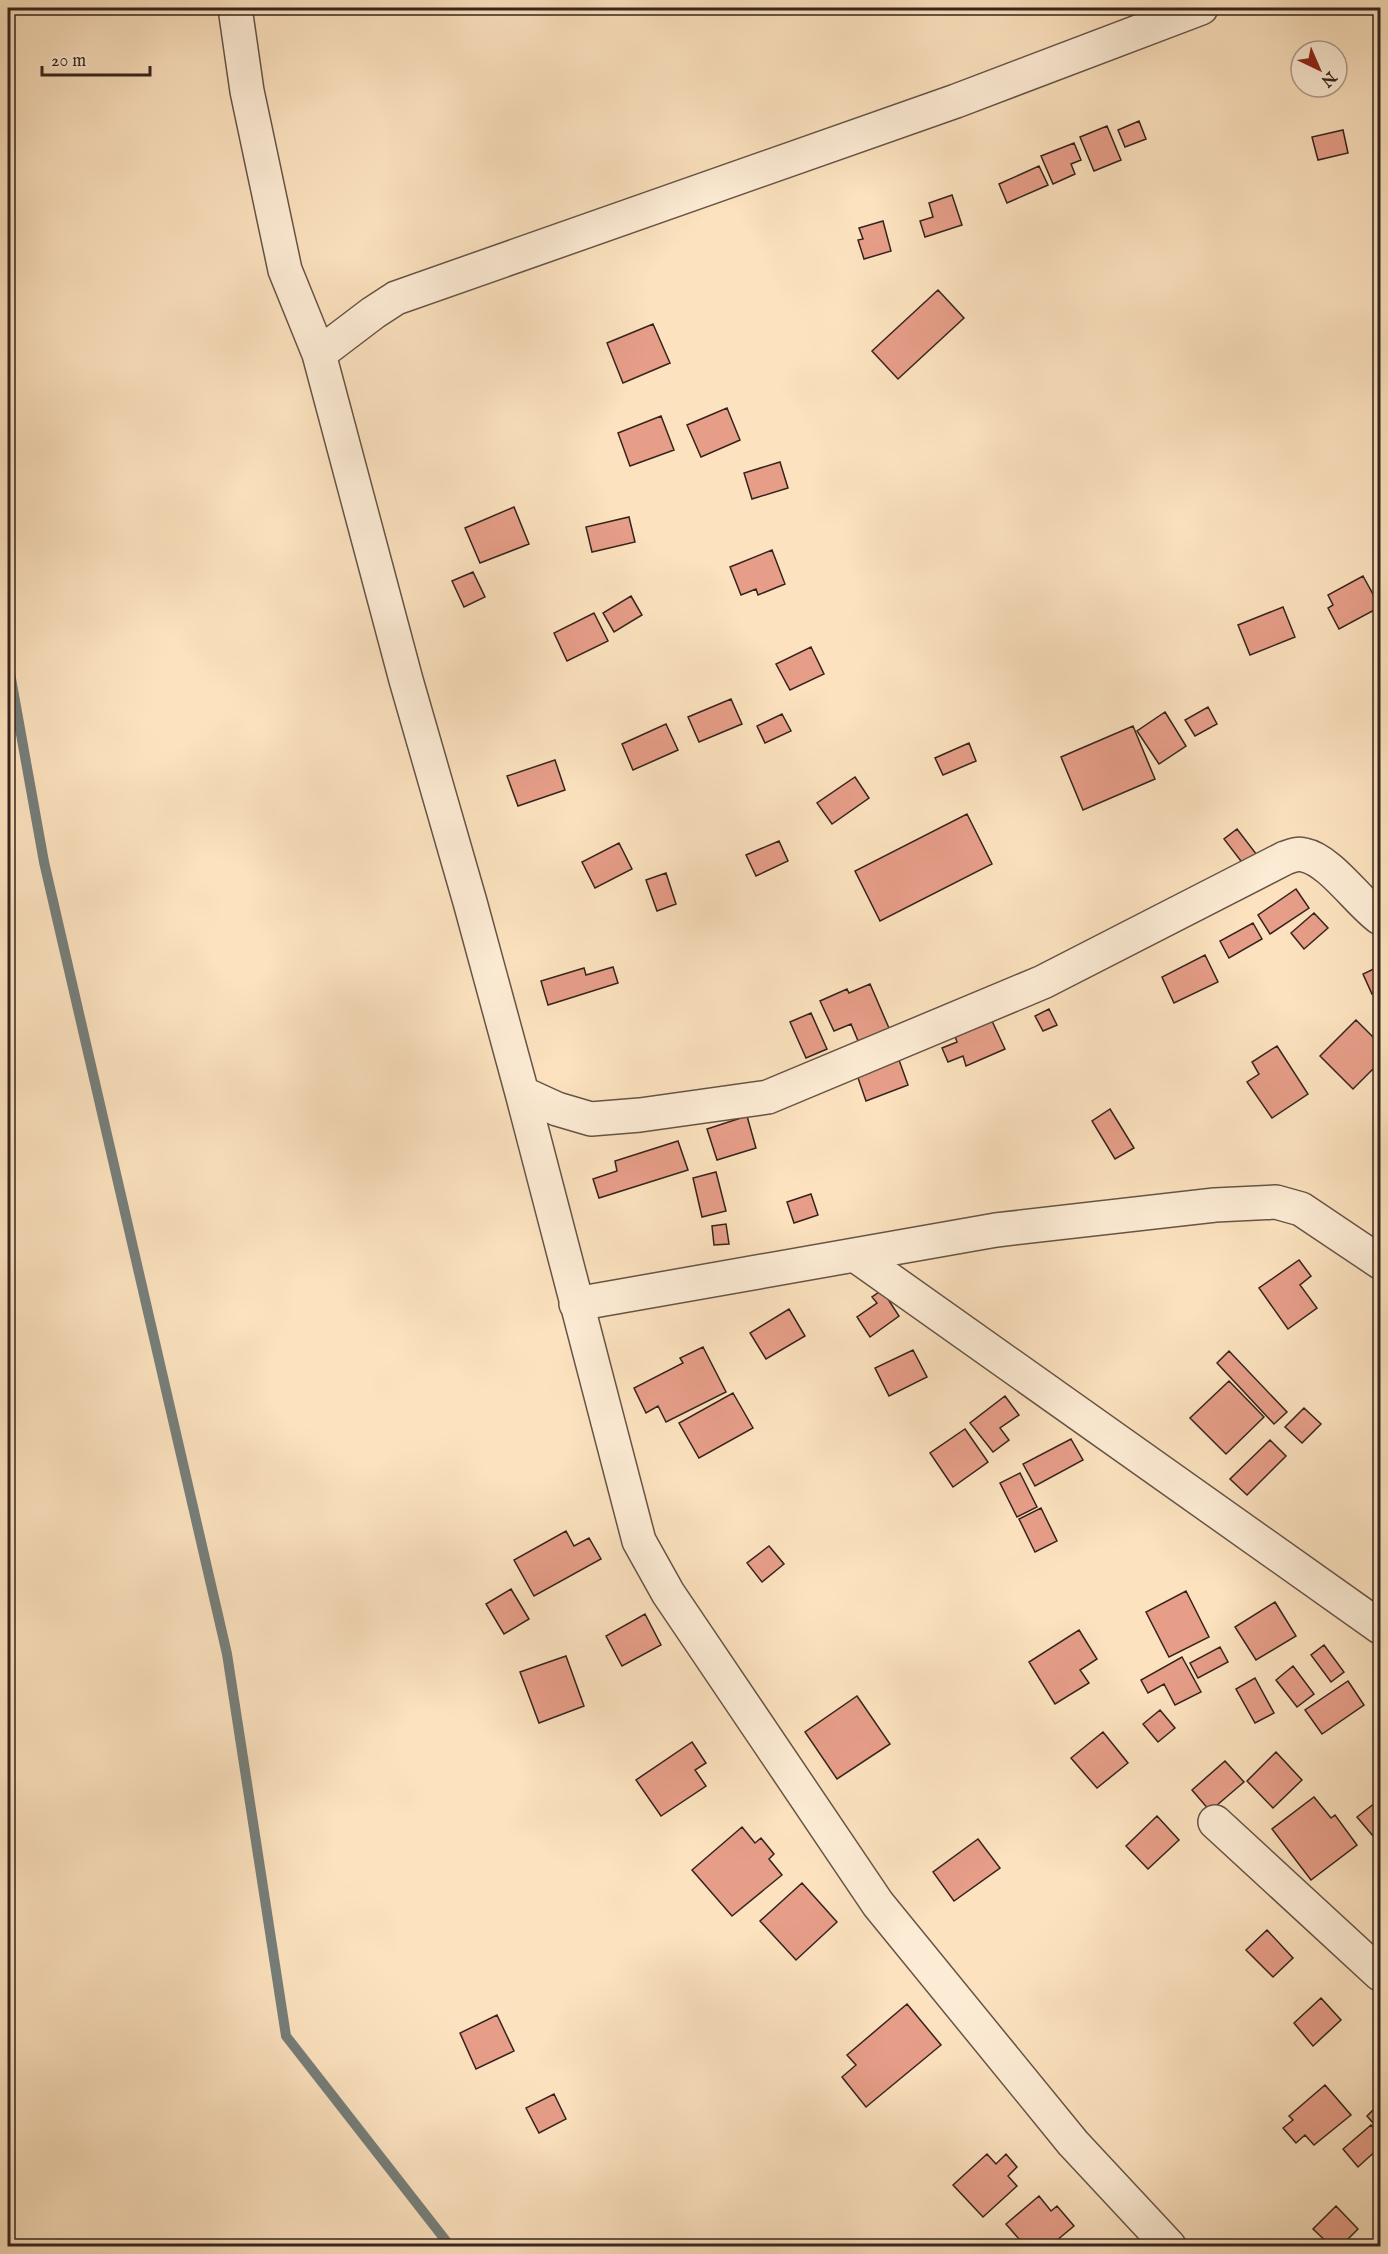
<svg xmlns="http://www.w3.org/2000/svg" width="1388" height="2254" font-family="'IM FELL English',serif">
  <style>
    .lines { fill: none; stroke-linecap: round; stroke-linejoin: round }
    .stream { stroke: #767f7b; stroke-width: 10 }
    .building { fill: #e79e89; stroke: #35241d; stroke-width: 1.5 }
    .minor-casing { stroke: #675446; stroke-width: 36 }
    .minor { stroke: #fdecd5; stroke-width: 33 }
  </style>
  <rect width="100%" height="100%" fill="#fce2bf"/>
  <filter id="stains"><feTurbulence type="fractalNoise" baseFrequency=".00333" numOctaves="4"/><feColorMatrix values="0 0 0 0 .2 0 0 0 0 .09 0 0 0 0 .02 0 0 0 .5 -.17"/></filter>
  <radialGradient id="worn" r=".72"><stop offset=".6" stop-color="#630" stop-opacity="0"/><stop offset="1" stop-color="#630" stop-opacity=".3"/></radialGradient>
  <g class="lines">
    <path class="stream" d="M8,662L44,862L227,1654L286,2036L450,2246"/>
  </g>
  <path class="building" d="M1139,121L1146,139L1125,147L1118,130Z
    M1107,126L1121,160L1094,171L1080,137Z
    M1343,130L1348,153L1318,160L1312,137Z
    M1074,143L1081,160L1071,164L1075,174L1053,184L1041,156Z
    M1039,166L1048,185L1007,203L999,184Z
    M952,195L962,225L925,237L920,221L933,217L929,203Z
    M883,221L891,251L864,259L858,240L863,239L859,228Z
    M938,290L964,318L898,379L872,351Z
    M653,324L670,363L623,383L607,343Z
    M727,408L740,440L701,457L687,425Z
    M661,416L674,450L630,466L618,433Z
    M780,462L788,488L752,499L744,473Z
    M514,507L529,544L480,563L465,528Z
    M629,517L635,542L592,552L586,527Z
    M772,550L785,584L758,595L756,589L741,595L730,567Z
    M473,572L485,597L464,607L452,581Z
    M1363,576L1380,607L1339,629L1328,608L1333,605L1328,595Z
    M631,596L642,615L614,632L603,613Z
    M1283,607L1295,637L1250,655L1238,625Z
    M594,613L608,641L567,661L554,633Z
    M811,647L824,674L790,690L776,664Z
    M731,699L742,724L699,742L688,717Z
    M1208,707L1217,724L1195,736L1185,720Z
    M1165,712L1186,746L1159,764L1137,731Z
    M782,714L791,731L765,743L757,726Z
    M666,724L678,750L633,770L622,744Z
    M1133,726L1155,779L1083,810L1061,757Z
    M969,743L976,761L943,775L935,758Z
    M555,760L565,790L518,806L507,776Z
    M855,777L869,798L832,824L817,803Z
    M967,814L992,864L880,921L855,871Z
    M1237,829L1257,855L1244,865L1224,839Z
    M779,841L788,861L756,876L746,855Z
    M619,843L632,869L595,888L582,862Z
    M666,873L676,904L657,911L646,880Z
    M1296,889L1309,908L1270,934L1258,915Z
    M1314,913L1328,928L1304,949L1291,933Z
    M1253,923L1262,939L1229,958L1220,941Z
    M1205,955L1218,982L1174,1003L1162,977Z
    M1380,966V991L1372,994L1363,974Z
    M613,967L618,983L548,1005L541,981L584,968L586,975Z
    M870,984L892,1035L861,1048L851,1024L834,1031L820,1001L847,989L849,993Z
    M1049,1009L1057,1025L1043,1031L1035,1016Z
    M811,1013L827,1049L806,1058L790,1022Z
    M1356,1020L1380,1044V1062L1353,1089L1320,1056Z
    M992,1021L1005,1049L966,1066L963,1056L948,1062L942,1048L957,1042L955,1036Z
    M1277,1046L1308,1094L1272,1118L1247,1082L1259,1074L1252,1062Z
    M899,1060L908,1085L866,1101L857,1075Z
    M1110,1109L1134,1148L1115,1159L1092,1121Z
    M747,1116L756,1148L717,1160L707,1129Z
    M678,1141L688,1170L599,1198L593,1179L617,1171L615,1161Z
    M716,1172L726,1211L702,1217L693,1178Z
    M811,1194L818,1215L794,1223L787,1202Z
    M726,1224L729,1244L714,1245L712,1226Z
    M1299,1260L1311,1276L1300,1285L1317,1308L1288,1329L1259,1288Z
    M882,1290L899,1316L870,1337L857,1317L877,1303L872,1297Z
    M789,1309L805,1336L766,1359L750,1333Z
    M703,1347L726,1392L666,1422L658,1406L646,1413L634,1388L683,1363L680,1358Z
    M913,1350L927,1377L889,1396L875,1368Z
    M1229,1351L1287,1412L1274,1424L1217,1363Z
    M1229,1381L1264,1417L1226,1454L1190,1418Z
    M733,1393L753,1428L699,1458L679,1423Z
    M1005,1396L1019,1415L1000,1428L1009,1440L993,1452L970,1423Z
    M1304,1408L1321,1424L1302,1443L1285,1427Z
    M965,1429L988,1462L953,1487L930,1453Z
    M1071,1439L1083,1460L1035,1486L1023,1464Z
    M1270,1440L1286,1456L1247,1495L1230,1479Z
    M1020,1473L1037,1507L1017,1517L1000,1483Z
    M1041,1508L1057,1541L1035,1552L1019,1519Z
    M566,1531L574,1546L589,1538L601,1559L534,1596L514,1560Z
    M769,1546L784,1564L762,1582L747,1563Z
    M511,1589L529,1619L504,1634L486,1604Z
    M1186,1591L1209,1637L1169,1657L1146,1612Z
    M1275,1602L1296,1636L1256,1660L1235,1627Z
    M645,1614L661,1645L622,1666L606,1636Z
    M1079,1630L1097,1659L1080,1670L1089,1683L1055,1704L1029,1662Z
    M1324,1645L1344,1672L1331,1682L1311,1655Z
    M1220,1647L1228,1662L1198,1678L1190,1663Z
    M566,1656L584,1706L539,1723L520,1672Z
    M1182,1657L1201,1692L1175,1705L1164,1684L1148,1693L1141,1680Z
    M1293,1666L1314,1694L1297,1707L1276,1680Z
    M1255,1678L1274,1713L1255,1723L1236,1689Z
    M1348,1681L1364,1705L1322,1734L1305,1710Z
    M857,1696L890,1744L837,1779L805,1732Z
    M1160,1710L1175,1728L1158,1742L1143,1724Z
    M1103,1732L1128,1763L1097,1788L1071,1758Z
    M692,1742L706,1763L695,1770L706,1786L661,1816L636,1780Z
    M1276,1752L1302,1780L1273,1808L1247,1781Z
    M1225,1761L1244,1782L1210,1811L1192,1790Z
    M1314,1797L1331,1818L1335,1815L1357,1845L1311,1880L1272,1829Z
    M1380,1799V1830L1373,1836L1357,1817Z
    M1157,1816L1179,1840L1148,1869L1126,1846Z
    M742,1827L755,1843L761,1838L774,1854L769,1859L782,1875L732,1916L692,1870Z
    M978,1839L1000,1868L954,1901L933,1872Z
    M802,1883L837,1922L796,1960L760,1921Z
    M1267,1930L1293,1958L1273,1977L1246,1950Z
    M1321,1998L1341,2020L1313,2046L1294,2023Z
    M907,2004L941,2045L866,2107L842,2077L856,2065L847,2055Z
    M497,2015L514,2051L476,2069L460,2033Z
    M1325,2085L1351,2115L1314,2145L1305,2135L1296,2143L1283,2128L1293,2120L1289,2116Z
    M554,2094L566,2119L539,2133L526,2108Z
    M1380,2103V2131L1367,2116Z
    M1371,2125L1380,2135V2147L1358,2167L1343,2149Z
    M987,2154L996,2164L1006,2154L1017,2167L1008,2176L1017,2186L983,2217L953,2185Z
    M1039,2196L1051,2211L1057,2206L1074,2226L1050,2246H1025L1006,2224Z
    M1336,2206L1358,2229L1341,2246H1331L1313,2229Z"/>
  <g class="lines">
    <g class="minor-casing">
      <path id="minor" d="M235,8L247,91L285,270L319,354L406,680L470,902L522,1093L639,1541L668,1593L878,1904L1073,2143L1169,2246
        M319,354L373,313L396,298L956,101L1201,8
        M522,1093L557,1109L591,1119L640,1115L768,1097L1043,982L1285,858C1291,856 1298,853 1304,855C1330,860 1358,902 1380,918
        M855,1255L1380,1627
        M576,1304L996,1230L1215,1205L1276,1202L1301,1209L1380,1262
        M1215,1822L1380,1974"/>
    </g>
    <use href="#minor" class="minor"/>
  </g>
  <rect width="1388" height="2254" fill="none" stroke="#fce2bf" stroke-width="30"/>
  <rect x="9" y="9" width="1370" height="2236" fill="none" stroke="#35241d" stroke-width="3"/>
  <rect x="15" y="15" width="1358" height="2224" fill="none" stroke="#35241d" stroke-width="1.5"/>
  <g transform="translate(1319 69) rotate(136)"><circle r="28" fill="#fdecd5" stroke="#ad9c8b" stroke-width="1.5"/>
  <path d="M0-4.5L10 22L0 15L-10 22Z" fill="#8f2418"/>
  <text y="-9" font-size="16" font-weight="bold" text-anchor="middle" fill="#35241d">N</text>
  </g>
  <path d="M42 66v9h108v-9" fill="none" stroke="#35241d" stroke-width="3"/>
  <text x="51" y="66" font-size="18" fill="#35241d" stroke="#fdecd5" stroke-width="4.5" paint-order="stroke">20 m</text>
  <rect width="100%" height="100%" filter="url(#stains)"/>
  <rect width="100%" height="100%" fill="url(#worn)"/>
</svg>
